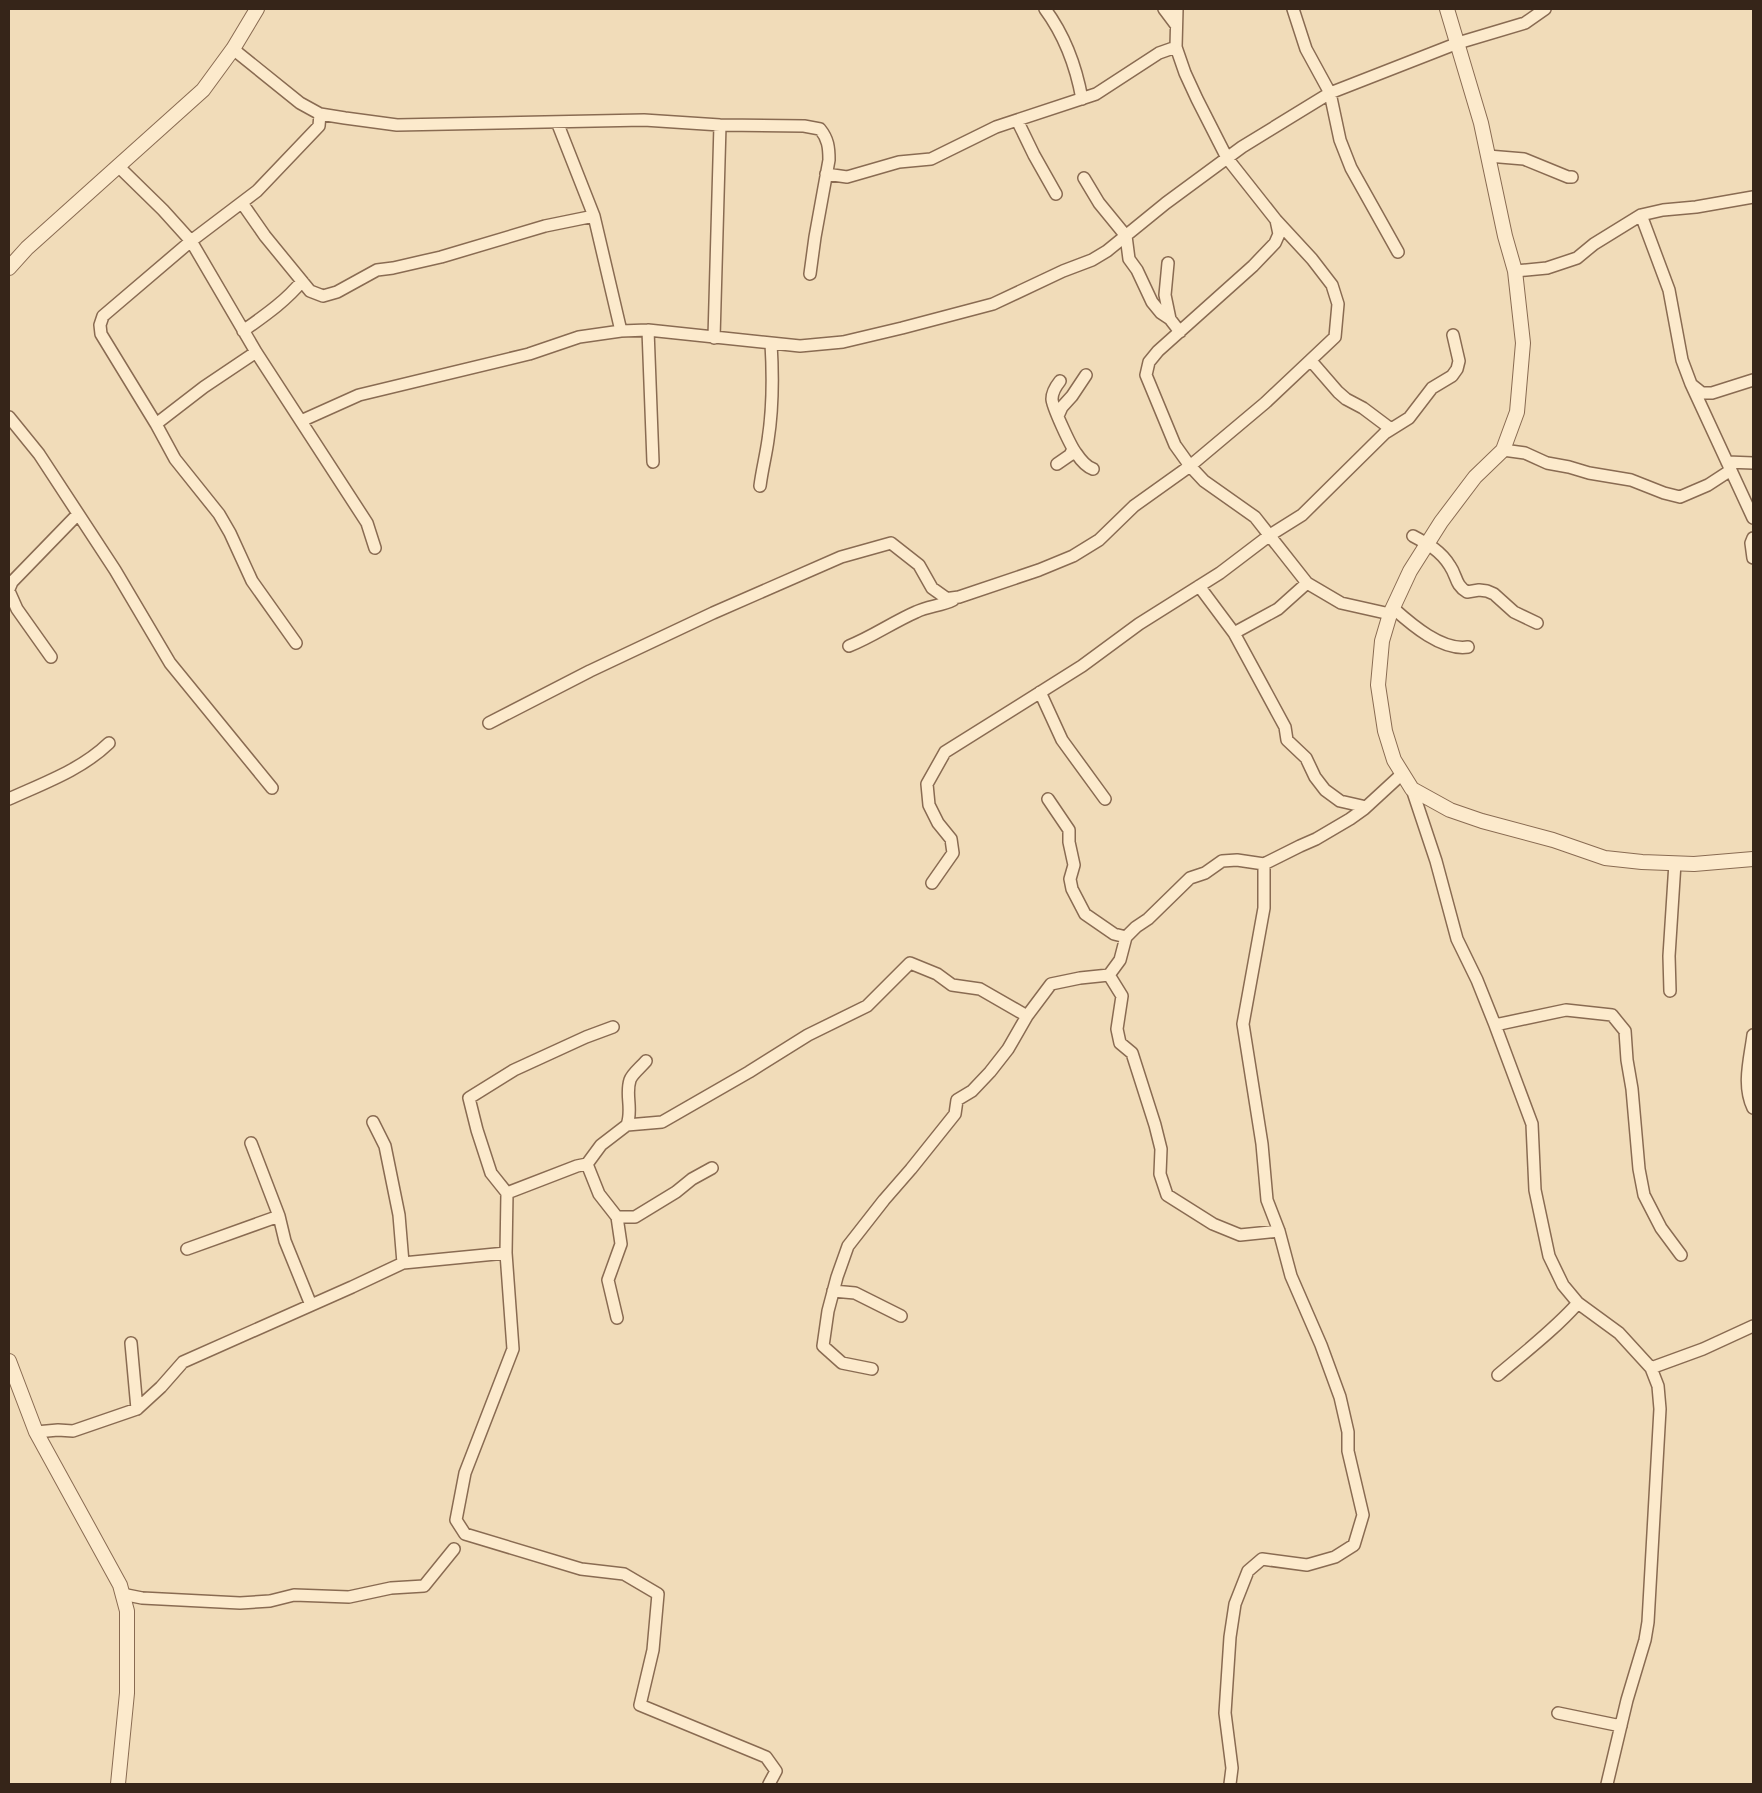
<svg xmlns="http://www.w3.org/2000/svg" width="1762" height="1793" font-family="'Noto Serif',serif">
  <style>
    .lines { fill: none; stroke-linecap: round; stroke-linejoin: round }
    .minor-casing { stroke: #896b52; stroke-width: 14 }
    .tertiary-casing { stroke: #896b52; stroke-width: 16 }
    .minor { stroke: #fceacc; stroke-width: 11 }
    .tertiary { stroke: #fceacc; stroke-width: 14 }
  </style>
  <rect width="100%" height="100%" fill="#f1dcb9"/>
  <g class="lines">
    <g class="minor-casing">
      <path id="minor" d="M1045,9C1065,36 1076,66 1082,99
        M1164,9L1176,25
        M1293,9L1306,49L1330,93L1340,140L1351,168L1398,252
        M233,49L300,103L320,114L345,118L397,125L644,120L720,125L804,126L820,129C828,139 829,147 829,160L815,237L810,274
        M1017,120L1034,155L1056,194
        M557,122L594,216L621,331
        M1488,156L1524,159L1568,177H1572
        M118,166L163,210L191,241L256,352L367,523L375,548
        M826,174L847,177L899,162L931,159L996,127L1096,94L1159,53L1176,47
        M1084,178L1099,203L1126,236L1129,259L1137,270L1152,302L1161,313L1170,319L1180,332
        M242,203L265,236L310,291L323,296L337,292L377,270L393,268L441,257L545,226L594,216
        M1641,215L1669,290L1682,360L1691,384L1753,518
        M1276,220L1279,234L1275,243L1253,266L1158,351L1149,362L1146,375L1175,445L1190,466L1204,481L1255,517L1307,583L1341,603L1390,614
        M1168,263L1165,295L1170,319
        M1515,271L1547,268L1577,258L1594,244L1641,215L1663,210L1696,207L1753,197
        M648,330L653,462
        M243,331C264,316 286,301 302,281
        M714,338L720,125
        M1312,362L1338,392L1346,399L1363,408L1391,429
        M1060,381C1056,386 1052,392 1052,399C1052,406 1071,447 1076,453C1080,459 1087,467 1093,469
        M1692,385L1702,393H1712L1753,380
        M1058,416L1062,407L1072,396L1086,375
        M9,417L39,454L115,570L170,663L272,788
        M301,421L359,395L529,354L579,337L621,331L648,330L800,346L843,342L902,328L993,304L1063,271L1092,260L1107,251L1166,203L1242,147L1330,93L1458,43L1525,23L1545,9
        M156,424L204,387L256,352
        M1503,450L1525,453L1547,463L1569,467L1589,473L1631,480L1664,493L1680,497L1708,485L1731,470
        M1727,462L1753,463
        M1057,464L1070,455L1073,449
        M760,486C762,470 766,455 768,440C773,408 773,375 771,343
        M1413,536C1428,544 1441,551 1450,566C1457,576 1455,585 1467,592L1479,590L1487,591L1494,594L1514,612L1537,623
        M1753,538L1751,543L1753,558
        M1199,586L1234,633L1285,727L1287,740L1306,758L1315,777L1325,790L1340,801L1362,806L1364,809
        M9,589L12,582L78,514
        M9,591L17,609L51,657
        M1393,608C1412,625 1442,651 1468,647
        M1234,633L1278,609L1307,583
        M296,643L252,581L230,533L219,514L175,459L156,424L101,334L100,325L103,316L191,241L257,191L319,126L320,114
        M849,646C872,637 893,622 916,612C928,606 941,606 953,600
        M1040,692L1062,740L1105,799
        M489,723L590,671L713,613L841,557L891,543L919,565L932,588L946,598L944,599L959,597L1039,570L1073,556L1099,540L1134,506L1190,466L1265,403L1335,337L1338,304L1332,285L1312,259L1276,220L1227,158L1197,99L1185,73L1176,47L1177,9
        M1412,789L1436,861L1457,939L1477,980L1495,1025L1532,1124L1535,1190L1549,1256L1563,1285L1578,1303L1619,1333L1651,1368L1658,1386L1660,1409L1648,1622L1645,1640L1627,1700L1607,1784
        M9,799C44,783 81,770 109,743
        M1048,799L1069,830V842L1074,865L1070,879L1072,889L1085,914L1114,934L1126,937
        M1264,864L1300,846L1316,839L1350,819L1364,809L1402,774
        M932,883L953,853L951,839L938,823L929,805L927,784L945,752L1082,666L1139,624L1220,573L1270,535L1302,515L1385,433L1409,418L1432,388L1452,376L1457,369L1459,361L1453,335
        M1109,975L1120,960L1126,937L1136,927L1148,919L1190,878L1205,873L1222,861L1237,860L1264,864V908L1243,1024L1262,1144L1267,1200L1279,1231L1291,1276L1321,1345L1340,1397L1348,1432V1451L1363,1515L1354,1545L1335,1557L1307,1565L1262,1559L1248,1571L1235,1604L1230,1637L1225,1713L1232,1768L1230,1784
        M1670,991L1669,956L1675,863
        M1495,1025L1566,1010L1612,1015L1625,1031L1627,1060L1632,1089L1639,1169L1644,1195L1661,1228L1681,1255
        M1753,1035C1750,1059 1742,1085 1753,1108
        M373,1122L385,1146L399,1215L403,1263
        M627,1125C633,1109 625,1095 630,1080C632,1074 641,1067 646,1061
        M251,1143L279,1216
        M507,1193L491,1173L477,1130L469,1098L514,1070L586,1037L613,1027
        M617,1217H635L676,1192L692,1179L712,1168
        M187,1249L279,1216L285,1241L311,1305
        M506,1253L507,1193L577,1166L587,1164
        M833,1291L855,1293L901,1316
        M617,1318L608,1280L621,1244L617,1217L599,1194L587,1164L601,1145L627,1125L662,1122L749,1072L808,1035L867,1006L910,963L937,974L952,985L980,989L1027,1016
        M1651,1368L1703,1349L1753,1326
        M872,1369L842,1363L823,1346L828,1311L837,1277L848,1246L884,1200L911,1169L955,1114L957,1100L972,1091L990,1072L1008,1049L1027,1016L1051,984L1080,978L1109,975L1122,996L1117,1029L1120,1043L1132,1053L1155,1125L1161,1149L1160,1174L1167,1195L1213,1224L1240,1235L1279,1231
        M1498,1375C1525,1352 1554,1330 1578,1303
        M137,1409L161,1387L183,1362L352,1287L403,1263L506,1253L513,1349L465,1473L456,1520L465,1534L581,1569L624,1574L658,1594L653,1650L640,1705L766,1757L776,1771L769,1784
        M36,1432L58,1430L73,1431L137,1409L131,1343
        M122,1594L142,1598L240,1603L270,1601L294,1595L349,1597L391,1588L424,1586L454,1549
        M1558,1713L1621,1726"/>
    </g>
    <g class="tertiary-casing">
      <path id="tertiary" d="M1447,9L1481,123L1505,236L1515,271L1523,343L1517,412L1503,450L1475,477L1441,522L1410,571L1390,614L1382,641L1378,685L1385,731L1394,760L1412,789L1450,810L1482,821L1553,840L1605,858L1642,862L1694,864L1753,859
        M9,268L27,248L203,90L233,49L257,9
        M9,1361L36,1432L120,1585L127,1611V1693L118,1784"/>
    </g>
    <use href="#minor" class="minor"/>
    <use href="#tertiary" class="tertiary"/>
  </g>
  <rect width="1762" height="1793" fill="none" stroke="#362519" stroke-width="20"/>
</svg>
